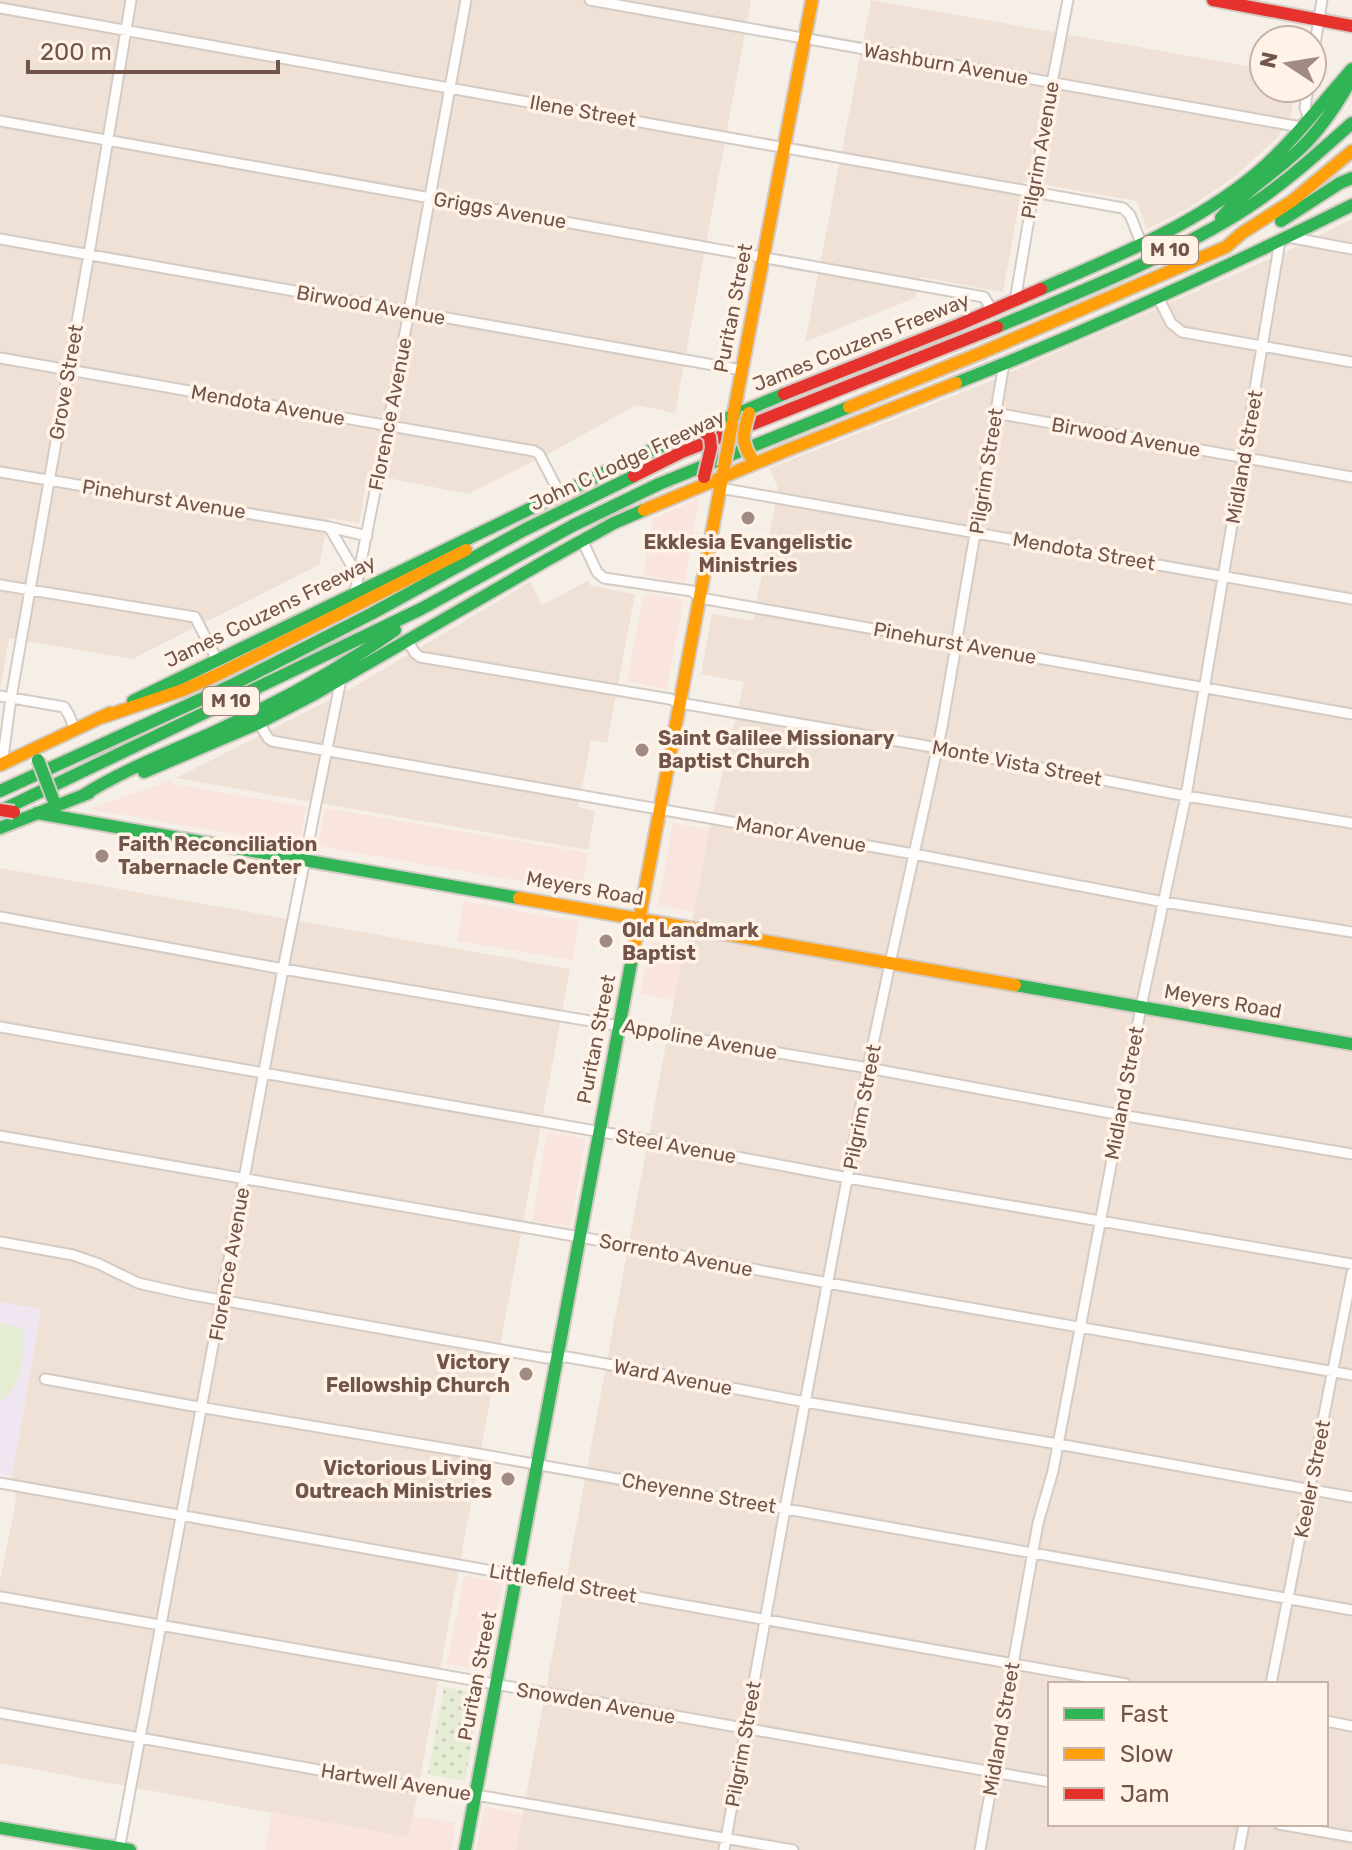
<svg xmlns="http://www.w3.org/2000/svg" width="1352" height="1850" font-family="Rubik,sans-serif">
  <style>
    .residential { fill: #efe1d5; fill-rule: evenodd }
    .commercial { fill: #f9e5de }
    .education { fill: #f0e6f1 }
    .grass { fill: url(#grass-dots) }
    .pitch { fill: #e4ecd3 }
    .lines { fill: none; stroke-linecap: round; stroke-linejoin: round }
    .street-casing { stroke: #d4cbc5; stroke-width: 13 }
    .fast-casing { stroke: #d4cac4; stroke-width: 16 }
    .slow-casing { stroke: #d4cac4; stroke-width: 16 }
    .jam-casing { stroke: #d4cac4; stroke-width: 16 }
    .street { stroke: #fefdfc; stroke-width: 9 }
    .fast { stroke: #30b455; stroke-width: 12 }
    .slow { stroke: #ff9f0a; stroke-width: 12 }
    .jam { stroke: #e5322d; stroke-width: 12 }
    .fast-bridge-casing { stroke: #d4cac4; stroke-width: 16; stroke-linecap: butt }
    .slow-bridge-casing { stroke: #d4cac4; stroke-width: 16; stroke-linecap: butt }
    .jam-bridge-casing { stroke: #d4cac4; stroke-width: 16; stroke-linecap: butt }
    .fast-bridge { stroke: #30b455; stroke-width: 12 }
    .slow-bridge { stroke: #ff9f0a; stroke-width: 12 }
    .jam-bridge { stroke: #e5322d; stroke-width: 12 }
    .poi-dot { fill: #a18a81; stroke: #fff3e8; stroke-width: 3 }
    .labels { text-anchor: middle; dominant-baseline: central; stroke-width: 7; stroke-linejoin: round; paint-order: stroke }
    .shield { fill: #fff3e8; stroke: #9d8479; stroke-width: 2 }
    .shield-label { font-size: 18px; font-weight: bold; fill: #735449 }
    .street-label { font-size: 20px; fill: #735449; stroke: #fff3e8 }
    .poi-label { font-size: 20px; font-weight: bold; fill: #735449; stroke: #fff3e8; text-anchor: start }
  </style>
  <defs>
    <pattern id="grass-dots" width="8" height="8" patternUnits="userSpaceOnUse" patternTransform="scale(2)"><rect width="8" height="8" fill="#e4ecd3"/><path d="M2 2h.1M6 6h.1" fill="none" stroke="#c7ccb7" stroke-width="1.8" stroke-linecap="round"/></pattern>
  </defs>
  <rect width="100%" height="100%" fill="#f6efe8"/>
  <path class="residential" d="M0,0H751L675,413L636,405L552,452L468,494L368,474L359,523L329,518L319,565L132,659L9,638L0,689Z
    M871,0L1264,69V88H1295L1291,114L1278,137L1234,177L1189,208L1147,229L1137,201L1023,181L1003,292L920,277L915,298L805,342Z
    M1352,219V1850H516L684,947L694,912L709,830L744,682L701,674L712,614L753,621L778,489L770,468L986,383L1288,251ZM1050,1684H1326V1824H1050Z
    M588,581L591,586L635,594L607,743L591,740L578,807L595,811L588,850L176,778L347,691L530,582L542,605Z
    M0,868L570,969L409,1838L0,1763V1581L16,1501L12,1476L41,1310L0,1302Z"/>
  <path class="commercial" d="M699,498L685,583L643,575L653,519Z
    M644,593L683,600L667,689L627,681Z
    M169,781L174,784L306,807L299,845L89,809Z
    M325,808L588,853L582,892L318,846Z
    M673,823L709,830L694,912L658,905Z
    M464,901L579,922L572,960L457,941Z
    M650,941L684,947L674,1000L640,994Z
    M547,1132L586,1139L570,1227L532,1221Z
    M464,1576L503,1583L486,1672L447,1664Z
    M485,1807L523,1814L516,1850H476Z
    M272,1812L408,1837L412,1816L456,1823L451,1850H265Z"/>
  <path class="education" d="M0,1302L41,1309L12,1476L0,1474Z"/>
  <path class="grass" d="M444,1687L481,1694L465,1781L428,1774Z"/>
  <path class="pitch" d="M0,1323L24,1328C23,1355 25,1384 0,1401Z"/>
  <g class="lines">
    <g class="street-casing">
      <path id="street" d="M590,0L1301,127
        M0,8L1123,208L1130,215L1142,245
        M1312,63L1322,0
        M1308,88L1305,108L1309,119
        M0,121L984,297L992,310
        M1288,237L1352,249
        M0,239L742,370
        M1158,297L1171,323L1182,332L1352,362
        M1015,301L1052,83L1068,0
        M0,358L534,451L539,454L560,494
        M995,413L1352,477
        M0,472L329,527L367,536
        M720,488L1352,599
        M329,527L353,568L360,570
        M582,540L597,572L604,578L692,591L700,598L1352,714
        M0,585L195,617L217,660
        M355,592L388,426L466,0
        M407,640L415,653L420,657L670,699L680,703L938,748L1186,796L1352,823
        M0,696L64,707L69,715L75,730
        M259,723L268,738L272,741L914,854L1164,902L1352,932
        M2,764L11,698L89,254L131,0
        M0,917L283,969L868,1068L1121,1115L1352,1154
        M0,1027L653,1141L848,1178L1352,1264
        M0,1136L580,1237L828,1283L1352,1375
        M0,1242L73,1255L99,1264L138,1283L187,1294L547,1358L567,1357L612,1365L805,1402L1058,1444L1352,1497
        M45,1379L193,1406L484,1455L1352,1610
        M0,1483L1126,1684
        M1,1597L1050,1782
        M1271,1684L1352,1273
        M0,1713L420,1788L488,1797L793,1850
        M1326,1721L1352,1726
        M1279,1824L1352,1837
        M119,1850L283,969L341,679
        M724,1850L785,1509L868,1068L890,963L942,727L1004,364
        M980,1850L1038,1523L1053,1471L1141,1007L1186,796L1280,241
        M1239,1850L1244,1824"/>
    </g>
    <g class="fast-casing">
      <path id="fast" d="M1221,218C1244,191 1275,173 1301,148C1322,128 1338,103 1352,78
        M1281,221L1340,183L1352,178
        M1041,289C1114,257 1189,228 1252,177C1290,146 1320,105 1352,69
        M997,327C1076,293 1157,262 1231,218C1275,192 1314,157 1352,123
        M956,383C1090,330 1222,270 1352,205
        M133,701L645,453L784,394
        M144,772L259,723L311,696L547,560L614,523L644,510
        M0,791L232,685L371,614L524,530L634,476
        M82,796C123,770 170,752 214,732C278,703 338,670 395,630
        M0,811L421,609L574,525L659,484L849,407
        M37,813L519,898
        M0,828L89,793
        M1015,985L1352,1044
        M0,1828L130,1850
        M465,1850L632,958"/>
    </g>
    <g class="slow-casing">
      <path id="slow" d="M849,407L983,352L1226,247L1242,233L1292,201L1352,151
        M733,417L812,0
        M644,510L785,451L956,383
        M103,717L183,690L217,675L466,550
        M0,765L110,713
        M519,898L1015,985
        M632,958L723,473"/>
    </g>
    <g class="jam-casing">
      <path id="jam" d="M1213,0L1352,26
        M784,394L958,325L1041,289
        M634,476L682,452L997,327"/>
    </g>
    <use href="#street" class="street"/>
    <use href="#fast" class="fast"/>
    <use href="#slow" class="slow"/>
    <use href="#jam" class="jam"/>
    <g class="fast-bridge-casing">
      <path id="fast-bridge" d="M38,760L53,799"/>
    </g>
    <g class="slow-bridge-casing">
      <path id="slow-bridge" d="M749,413C744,429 740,443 751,457
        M724,467L732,424"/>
    </g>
    <g class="jam-bridge-casing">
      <path id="jam-bridge" d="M703,431L710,437L711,448L704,477
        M0,810L14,812"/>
    </g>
    <use href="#fast-bridge" class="fast-bridge"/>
    <use href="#slow-bridge" class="slow-bridge"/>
    <use href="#jam-bridge" class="jam-bridge"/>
  </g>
  <g class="poi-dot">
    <circle cx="748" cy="518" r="8"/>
    <circle cx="642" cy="750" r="8"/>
    <circle cx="102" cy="856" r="8"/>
    <circle cx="606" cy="941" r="8"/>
    <circle cx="526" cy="1374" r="8"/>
    <circle cx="508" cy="1479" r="8"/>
  </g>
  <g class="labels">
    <g class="shield">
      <rect x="1142" y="236" width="56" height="28" rx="6"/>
      <rect x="203" y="687" width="56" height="28" rx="6"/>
    </g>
    <g class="shield-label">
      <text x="1170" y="250">M 10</text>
      <text x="231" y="701">M 10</text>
    </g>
    <g class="street-label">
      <text transform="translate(946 64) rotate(10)">Washburn Avenue</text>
      <text transform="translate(583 111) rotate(10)">Ilene Street</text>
      <text transform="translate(1040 150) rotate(-80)">Pilgrim Avenue</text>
      <text transform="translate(500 210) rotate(10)">Griggs Avenue</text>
      <text transform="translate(371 305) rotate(10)">Birwood Avenue</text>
      <text transform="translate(733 308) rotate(-79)">Puritan Street</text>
      <text transform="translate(861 342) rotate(-22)">James Couzens Freeway</text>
      <text transform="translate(66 382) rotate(-80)">Grove Street</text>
      <text transform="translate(268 405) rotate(10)">Mendota Avenue</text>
      <text transform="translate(390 414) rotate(-79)">Florence Avenue</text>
      <text transform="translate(1126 437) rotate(10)">Birwood Avenue</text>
      <text transform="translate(1244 457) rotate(-80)">Midland Street</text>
      <text transform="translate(627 460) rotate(-25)">John C Lodge Freeway</text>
      <text transform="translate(986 471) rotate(-81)">Pilgrim Street</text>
      <text transform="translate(164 499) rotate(9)">Pinehurst Avenue</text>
      <text transform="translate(1084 551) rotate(10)">Mendota Street</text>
      <text transform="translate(270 611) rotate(-26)">James Couzens Freeway</text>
      <text transform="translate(955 643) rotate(10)">Pinehurst Avenue</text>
      <text transform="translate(1017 763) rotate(11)">Monte Vista Street</text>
      <text transform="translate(801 834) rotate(10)">Manor Avenue</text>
      <text transform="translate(585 888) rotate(10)">Meyers Road</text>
      <text transform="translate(1223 1001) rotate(10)">Meyers Road</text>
      <text transform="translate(596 1039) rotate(-79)">Puritan Street</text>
      <text transform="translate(700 1039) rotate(10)">Appoline Avenue</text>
      <text transform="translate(1124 1093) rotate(-79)">Midland Street</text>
      <text transform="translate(862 1107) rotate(-79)">Pilgrim Street</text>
      <text transform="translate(676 1146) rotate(10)">Steel Avenue</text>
      <text transform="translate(676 1255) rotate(11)">Sorrento Avenue</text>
      <text transform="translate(229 1264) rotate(-80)">Florence Avenue</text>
      <text transform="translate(673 1377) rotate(11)">Ward Avenue</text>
      <text transform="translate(1312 1479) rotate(-79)">Keeler Street</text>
      <text transform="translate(699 1493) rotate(10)">Cheyenne Street</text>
      <text transform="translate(563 1583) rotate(10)">Littlefield Street</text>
      <text transform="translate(477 1676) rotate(-79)">Puritan Street</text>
      <text transform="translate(596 1703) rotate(10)">Snowden Avenue</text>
      <text transform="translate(1001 1729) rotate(-80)">Midland Street</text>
      <text transform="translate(743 1744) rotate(-80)">Pilgrim Street</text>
      <text transform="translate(396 1782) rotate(9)">Hartwell Avenue</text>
    </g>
    <g class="poi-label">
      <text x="748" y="542" text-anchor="middle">Ekklesia Evangelistic<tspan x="748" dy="23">Ministries</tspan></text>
      <text x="658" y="738">Saint Galilee Missionary<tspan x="658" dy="23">Baptist Church</tspan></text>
      <text x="118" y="844">Faith Reconciliation<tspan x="118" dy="23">Tabernacle Center</tspan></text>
      <text x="622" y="930">Old Landmark<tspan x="622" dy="23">Baptist</tspan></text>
      <text x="510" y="1362" text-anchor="end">Victory<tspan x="510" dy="23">Fellowship Church</tspan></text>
      <text x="492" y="1468" text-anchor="end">Victorious Living<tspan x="492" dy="23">Outreach Ministries</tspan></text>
    </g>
  </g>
  <rect x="1048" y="1682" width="280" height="144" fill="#fff3e8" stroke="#c7b3a8" stroke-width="2"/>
  <rect x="1064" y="1708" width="40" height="12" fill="#30b455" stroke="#c7b3a8" stroke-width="2"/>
  <text x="1120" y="1722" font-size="24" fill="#735449">Fast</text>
  <rect x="1064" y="1748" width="40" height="12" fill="#ff9f0a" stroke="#c7b3a8" stroke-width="2"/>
  <text x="1120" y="1762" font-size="24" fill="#735449">Slow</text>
  <rect x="1064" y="1788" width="40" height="12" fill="#e5322d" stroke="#c7b3a8" stroke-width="2"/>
  <text x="1120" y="1802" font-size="24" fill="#735449">Jam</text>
  <g transform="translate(1288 64) rotate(282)"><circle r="38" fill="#fff3e8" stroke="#c7b3a8" stroke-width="2"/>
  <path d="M0-6L14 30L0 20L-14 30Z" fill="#a18a81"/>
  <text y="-12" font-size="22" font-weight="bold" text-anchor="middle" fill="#735449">N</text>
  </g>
  <path d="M28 60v12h250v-12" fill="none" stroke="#735449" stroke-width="4"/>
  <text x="40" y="60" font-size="24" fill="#735449" stroke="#fff3e8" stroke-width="6" paint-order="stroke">200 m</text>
</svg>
